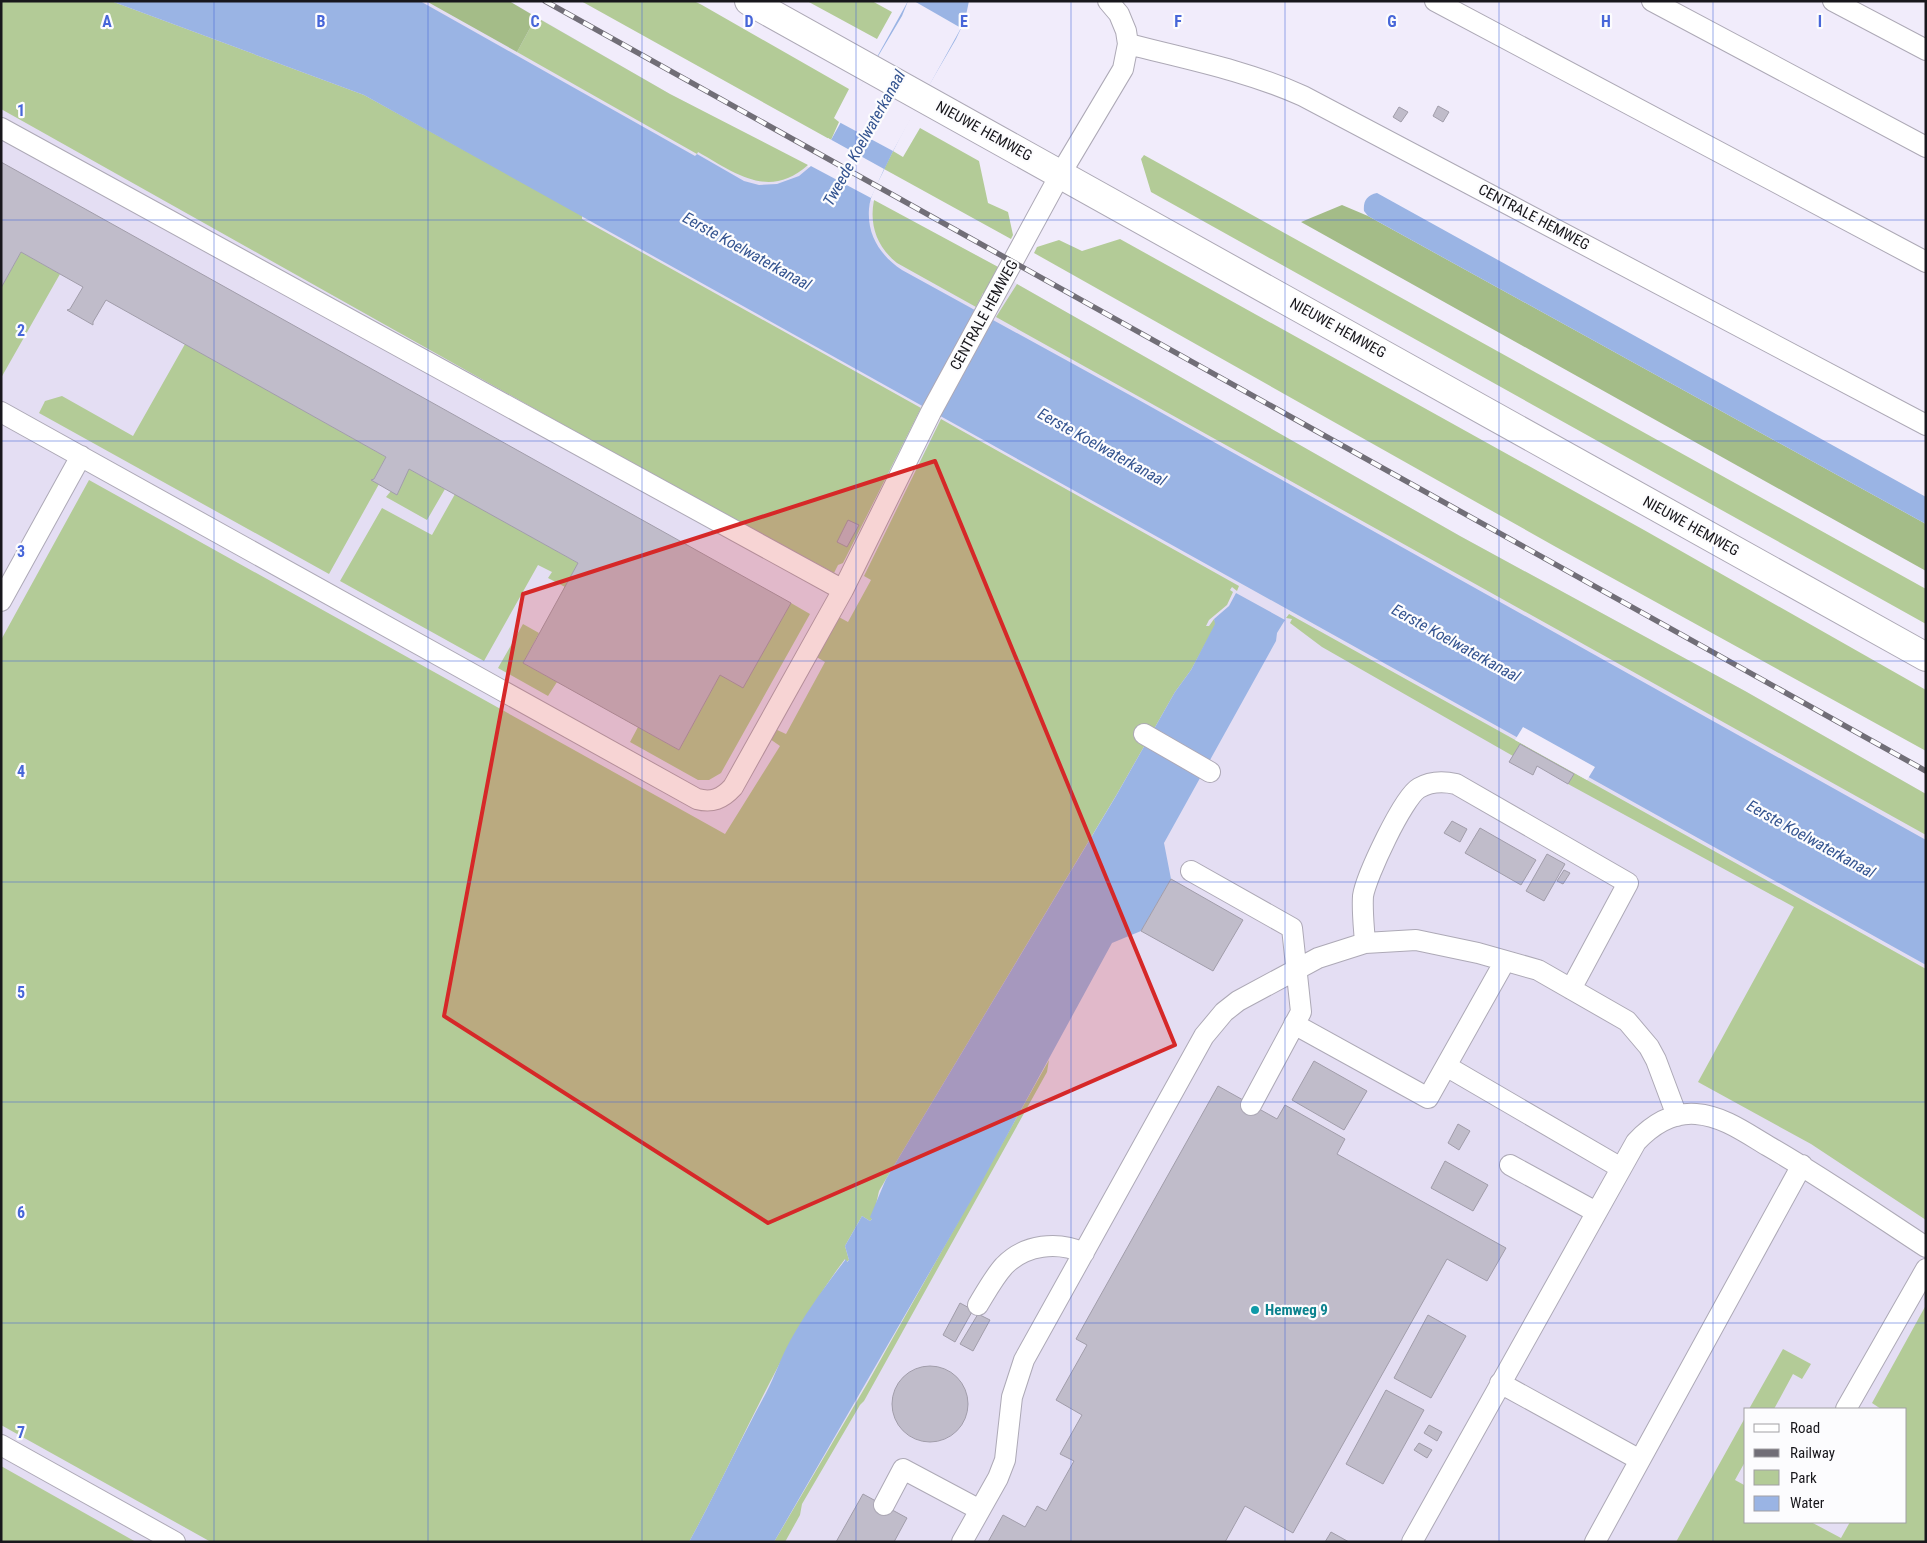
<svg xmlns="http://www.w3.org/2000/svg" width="1927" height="1543" font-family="'Roboto Condensed',sans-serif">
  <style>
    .built { fill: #e4def3; fill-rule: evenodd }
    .green { fill: #b3cb97 }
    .forest { fill: #a4bc88 }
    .water { fill: #9ab4e4 }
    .pier { fill: #f1ecfb }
    .building { fill: #c0bcca; stroke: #a19daa }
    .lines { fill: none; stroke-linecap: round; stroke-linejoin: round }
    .lane-casing { stroke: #ada9b6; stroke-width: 22 }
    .secondary-casing { stroke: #ada9b6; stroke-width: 30 }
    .lane { stroke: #fff; stroke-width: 20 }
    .secondary { stroke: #fff; stroke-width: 28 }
    .rail-casing { stroke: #716e77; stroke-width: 5.5 }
    .rail { stroke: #fcfcfe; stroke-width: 4; stroke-dasharray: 11; stroke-linecap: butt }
    .marked { fill: #d62828; fill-opacity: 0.2; stroke: #d62828; stroke-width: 4; stroke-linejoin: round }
    .grid { fill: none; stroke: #4766d9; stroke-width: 1; stroke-opacity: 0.55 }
    .culture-dot { fill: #0f9aa8; stroke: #fcfcfe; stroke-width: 2 }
    .labels { text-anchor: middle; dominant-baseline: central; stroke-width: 4.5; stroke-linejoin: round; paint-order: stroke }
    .street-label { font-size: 15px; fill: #18171c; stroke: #fcfcfe }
    .culture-label { font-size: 15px; font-weight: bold; fill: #0d838f; stroke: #fcfcfe; text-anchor: start }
    .water-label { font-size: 16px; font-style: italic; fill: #345490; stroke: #fcfcfe }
    .grid-label { font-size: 16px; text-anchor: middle; font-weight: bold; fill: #4766d9; stroke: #fcfcfe; stroke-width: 4.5; stroke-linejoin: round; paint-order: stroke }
  </style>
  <rect width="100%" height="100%" fill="#f1ecfb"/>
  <path class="built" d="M1,1H509L670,94L1000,268L1017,284L1460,536L1745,691L1926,794V1542H1ZM1746,1409H1906V1522H1746Z"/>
  <path class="green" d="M1,1H111L364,95L582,215V219L921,408L843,563L838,565L834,573L814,562L811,564L1,109Z
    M581,1H694L702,5L849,89L834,118L839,122L831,140Z
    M807,1H872L892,12L877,39Z
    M536,17L670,94L808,165C769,200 735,173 698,152L697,154L517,52Z
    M920,128L979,161L988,203L1008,212L1013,235L1011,239L884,169L893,151L903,157Z
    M1144,155L1926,589V624L1151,192L1141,159Z
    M874,200L1000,268L986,294L983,293L976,307L897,263C877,247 869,225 874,200Z
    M1120,239L1644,530L1926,690V751L1556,547L1034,253L1037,247L1059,240L1082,251Z
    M21,252L60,274L1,378V288Z
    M1017,284L1460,536L1745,691L1926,794V835L996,317Z
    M185,344L386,457L374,479L371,480L379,484L329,574L39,413L45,401L62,396L133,436Z
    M941,419L1239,586L1237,591L1232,587L1230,590L1233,592L1227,605L1209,620L1206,626H1209L1214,619L1216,624L1191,670L1175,692L1117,794L886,1179L879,1191L873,1218L870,1221L862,1216L845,1246L849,1260L846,1262L845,1259C780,1345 741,1448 689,1542H211L1,1425V640L89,480L725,834L780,746L770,739L775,729L786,734L825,662L815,656L837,616L848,622L871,580L864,576Z
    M409,469L445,489L427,520L386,497Z
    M455,494L578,563L565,587L548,578L552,572L538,565L484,661L340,581L382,508L432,535Z
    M791,603L810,614L721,773L709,780H698L630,742L638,727L679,750L720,675L743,687Z
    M1289,614L1926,969V1220L1811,1144L1698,1082L1794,907L1568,784L1574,774L1520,744L1513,756L1322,647L1290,623L1292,619L1286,618Z
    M523,624L539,633L523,663L557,682L548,696L498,668Z
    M1049,1060L1047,1072L864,1401L860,1405L802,1504L800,1515L785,1542H774L867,1384Z
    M1926,1305V1542H1676L1746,1416V1460L1735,1480L1746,1486V1522H1811L1841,1538L1850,1522H1906V1409H1881L1872,1403Z
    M1783,1349L1811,1364L1802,1379L1793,1374L1774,1409H1749Z
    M1,1466L136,1542H1Z"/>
  <path class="forest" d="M426,1H509L536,17L517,52Z
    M1342,205L1368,216L1926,524V571L1301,222Z"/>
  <path class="water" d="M111,1H420L695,156L697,154L744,181L759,185L777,184L799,176L811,166L831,140L908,1H969L965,20L956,39C931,82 905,125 884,170C878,183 870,195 869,209C867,236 881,256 902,270L1137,399L1926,840V965L364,95Z
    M1377,193L1926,497V524L1368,216L1364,211C1363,201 1367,195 1377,193Z
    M1236,593L1285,620L1277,633L1276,641L1164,843L1171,879L1141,931L1112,943L980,1185L774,1542H689C716,1493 739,1442 766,1393C775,1376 781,1357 790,1341C806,1312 826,1285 846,1259L847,1262L849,1260L845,1246L862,1216L870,1221L872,1219L870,1217L886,1179L1116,796L1175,692L1191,670L1215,624L1214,619L1229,606Z"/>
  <path class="pier" d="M908,1H914L961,28L893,151L839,122L902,16Z
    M828,138L884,169L871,198L809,165Z
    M1523,727L1595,767L1587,780L1515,740Z"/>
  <path class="building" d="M1438,106L1449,112L1443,122L1433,116Z
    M1399,107L1408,112L1401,122L1393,117Z
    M1,162L791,603L743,688L720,675L679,750L523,663L578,563L409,469L397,495L371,480L374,479L386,457L106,300L93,322V325L67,310L70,309L83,287L21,252L1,288Z
    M848,520L859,525L847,547L837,542Z
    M1520,744L1574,774L1568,784L1537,766L1533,775L1509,762Z
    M1452,821L1467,829L1460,842L1444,833Z
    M1480,828L1536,860L1521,885L1465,853Z
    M1547,854L1565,864L1544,901L1526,891Z
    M1564,870L1570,873L1563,884L1557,881Z
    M1171,879L1243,920L1213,971L1141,931Z
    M1314,1061L1367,1091L1344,1130L1292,1100Z
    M1218,1086L1277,1119L1285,1105L1345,1139L1337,1154L1506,1248L1487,1281L1447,1259L1293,1533L1245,1506L1225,1542H988L1003,1515L1025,1527L1037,1506L1046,1511L1074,1461L1060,1454L1082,1415L1056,1400L1087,1345L1076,1339Z
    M1458,1124L1470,1131L1459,1150L1448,1143Z
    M1445,1161L1488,1185L1473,1211L1431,1188Z
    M960,1303L973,1310L955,1342L943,1335Z
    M978,1314L990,1320L973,1351L960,1344Z
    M1428,1315L1466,1336L1431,1398L1394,1378Z
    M892 1404a38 38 0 1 1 76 0a38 38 0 1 1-76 0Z
    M1386,1390L1424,1410L1383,1484L1346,1464Z
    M1429,1425L1442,1432L1437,1441L1424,1433Z
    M1419,1443L1432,1450L1427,1458L1414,1450Z
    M863,1494L907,1518L894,1542H836Z
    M1331,1532L1349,1542H1325Z"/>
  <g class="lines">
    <g class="lane-casing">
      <path id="lane" d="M1435,1L1926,262
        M1652,1L1926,147
        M1833,1L1926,50
        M1128,44C1187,59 1248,71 1303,96L1926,425
        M1,128L843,590
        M1,412L697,799C712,803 722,799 733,787L843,590L931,412L1061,173L1123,69L1128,44L1126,31L1119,14L1108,1
        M1,601L81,456
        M1144,734L1210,772
        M1191,871L1292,928L1301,1012L1251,1105
        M1365,943C1364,927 1362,912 1363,896C1366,877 1403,797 1419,788C1431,781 1443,781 1456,784L1628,883L1571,989
        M1294,1024L1428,1098L1505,961
        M1446,1066L1621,1168
        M1510,1165L1596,1212
        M978,1305C986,1292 994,1277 1004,1266C1025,1244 1058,1241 1084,1253
        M1500,1383L1640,1460
        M1846,1409L1926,1269
        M1,1445L175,1542
        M884,1505L903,1469L980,1510
        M962,1542L998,1478L1005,1460L1012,1397L1024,1360L1204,1036L1224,1012L1238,1001L1318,958L1365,943L1416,940L1478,953L1538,970L1627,1021L1649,1047L1656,1060L1677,1116
        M1412,1542L1636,1142C1652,1125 1671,1112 1696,1114C1723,1116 1746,1133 1768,1146C1822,1177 1874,1213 1926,1247
        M1595,1542L1802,1165"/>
    </g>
    <g class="secondary-casing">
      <path id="secondary" d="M749,1L1926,657"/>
    </g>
    <use href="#lane" class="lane"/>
    <use href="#secondary" class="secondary"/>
    <g class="rail-casing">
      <path id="rail" d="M545,1L1926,771"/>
    </g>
    <use href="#rail" class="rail"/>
  </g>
  <path class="marked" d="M935,461L1175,1045L768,1223L444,1016L523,594Z"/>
  <path class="grid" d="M214,1V1542M428,1V1542M642,1V1542M856,1V1542M1071,1V1542M1285,1V1542M1499,1V1542M1713,1V1542M1,220H1926M1,441H1926M1,661H1926M1,882H1926M1,1102H1926M1,1323H1926"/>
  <circle class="culture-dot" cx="1255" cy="1310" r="5"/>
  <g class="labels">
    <g class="street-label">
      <text transform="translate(984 131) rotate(29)">NIEUWE HEMWEG</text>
      <text transform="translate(1534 217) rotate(28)">CENTRALE HEMWEG</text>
      <text transform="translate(984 315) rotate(-61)">CENTRALE HEMWEG</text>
      <text transform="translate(1338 328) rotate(29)">NIEUWE HEMWEG</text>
      <text transform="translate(1691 526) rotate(29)">NIEUWE HEMWEG</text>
    </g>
    <g class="culture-label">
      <text x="1265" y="1310">Hemweg 9</text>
    </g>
    <g class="water-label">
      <text transform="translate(864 138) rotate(-61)">Tweede Koelwaterkanaal</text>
      <text transform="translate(747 251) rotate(29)">Eerste Koelwaterkanaal</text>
      <text transform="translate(1102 447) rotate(29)">Eerste Koelwaterkanaal</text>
      <text transform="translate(1456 643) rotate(29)">Eerste Koelwaterkanaal</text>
      <text transform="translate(1811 839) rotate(29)">Eerste Koelwaterkanaal</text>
    </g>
  </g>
  <g class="grid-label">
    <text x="107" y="27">A</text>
    <text x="321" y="27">B</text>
    <text x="535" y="27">C</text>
    <text x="749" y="27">D</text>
    <text x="964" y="27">E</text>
    <text x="1178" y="27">F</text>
    <text x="1392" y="27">G</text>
    <text x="1606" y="27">H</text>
    <text x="1820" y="27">I</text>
    <text x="21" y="116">1</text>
    <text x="21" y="336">2</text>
    <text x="21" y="557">3</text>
    <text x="21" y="777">4</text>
    <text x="21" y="998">5</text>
    <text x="21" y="1218">6</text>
    <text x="21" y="1438">7</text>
  </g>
  <rect width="1927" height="1543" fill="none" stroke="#18171c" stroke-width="5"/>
  <rect x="1744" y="1408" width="162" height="115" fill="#fcfcfe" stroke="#a1a0a4"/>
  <rect x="1754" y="1424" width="25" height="8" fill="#ffffff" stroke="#a1a0a4"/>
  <text x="1790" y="1433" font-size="15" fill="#18171c">Road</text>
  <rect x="1754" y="1449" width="25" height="8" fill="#716e77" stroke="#a1a0a4"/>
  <text x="1790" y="1458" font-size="15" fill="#18171c">Railway</text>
  <rect x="1754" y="1470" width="25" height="15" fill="#b3cb97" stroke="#a1a0a4"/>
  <text x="1790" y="1483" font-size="15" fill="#18171c">Park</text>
  <rect x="1754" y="1496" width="25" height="15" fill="#9ab4e4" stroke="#a1a0a4"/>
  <text x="1790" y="1508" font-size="15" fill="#18171c">Water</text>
</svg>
